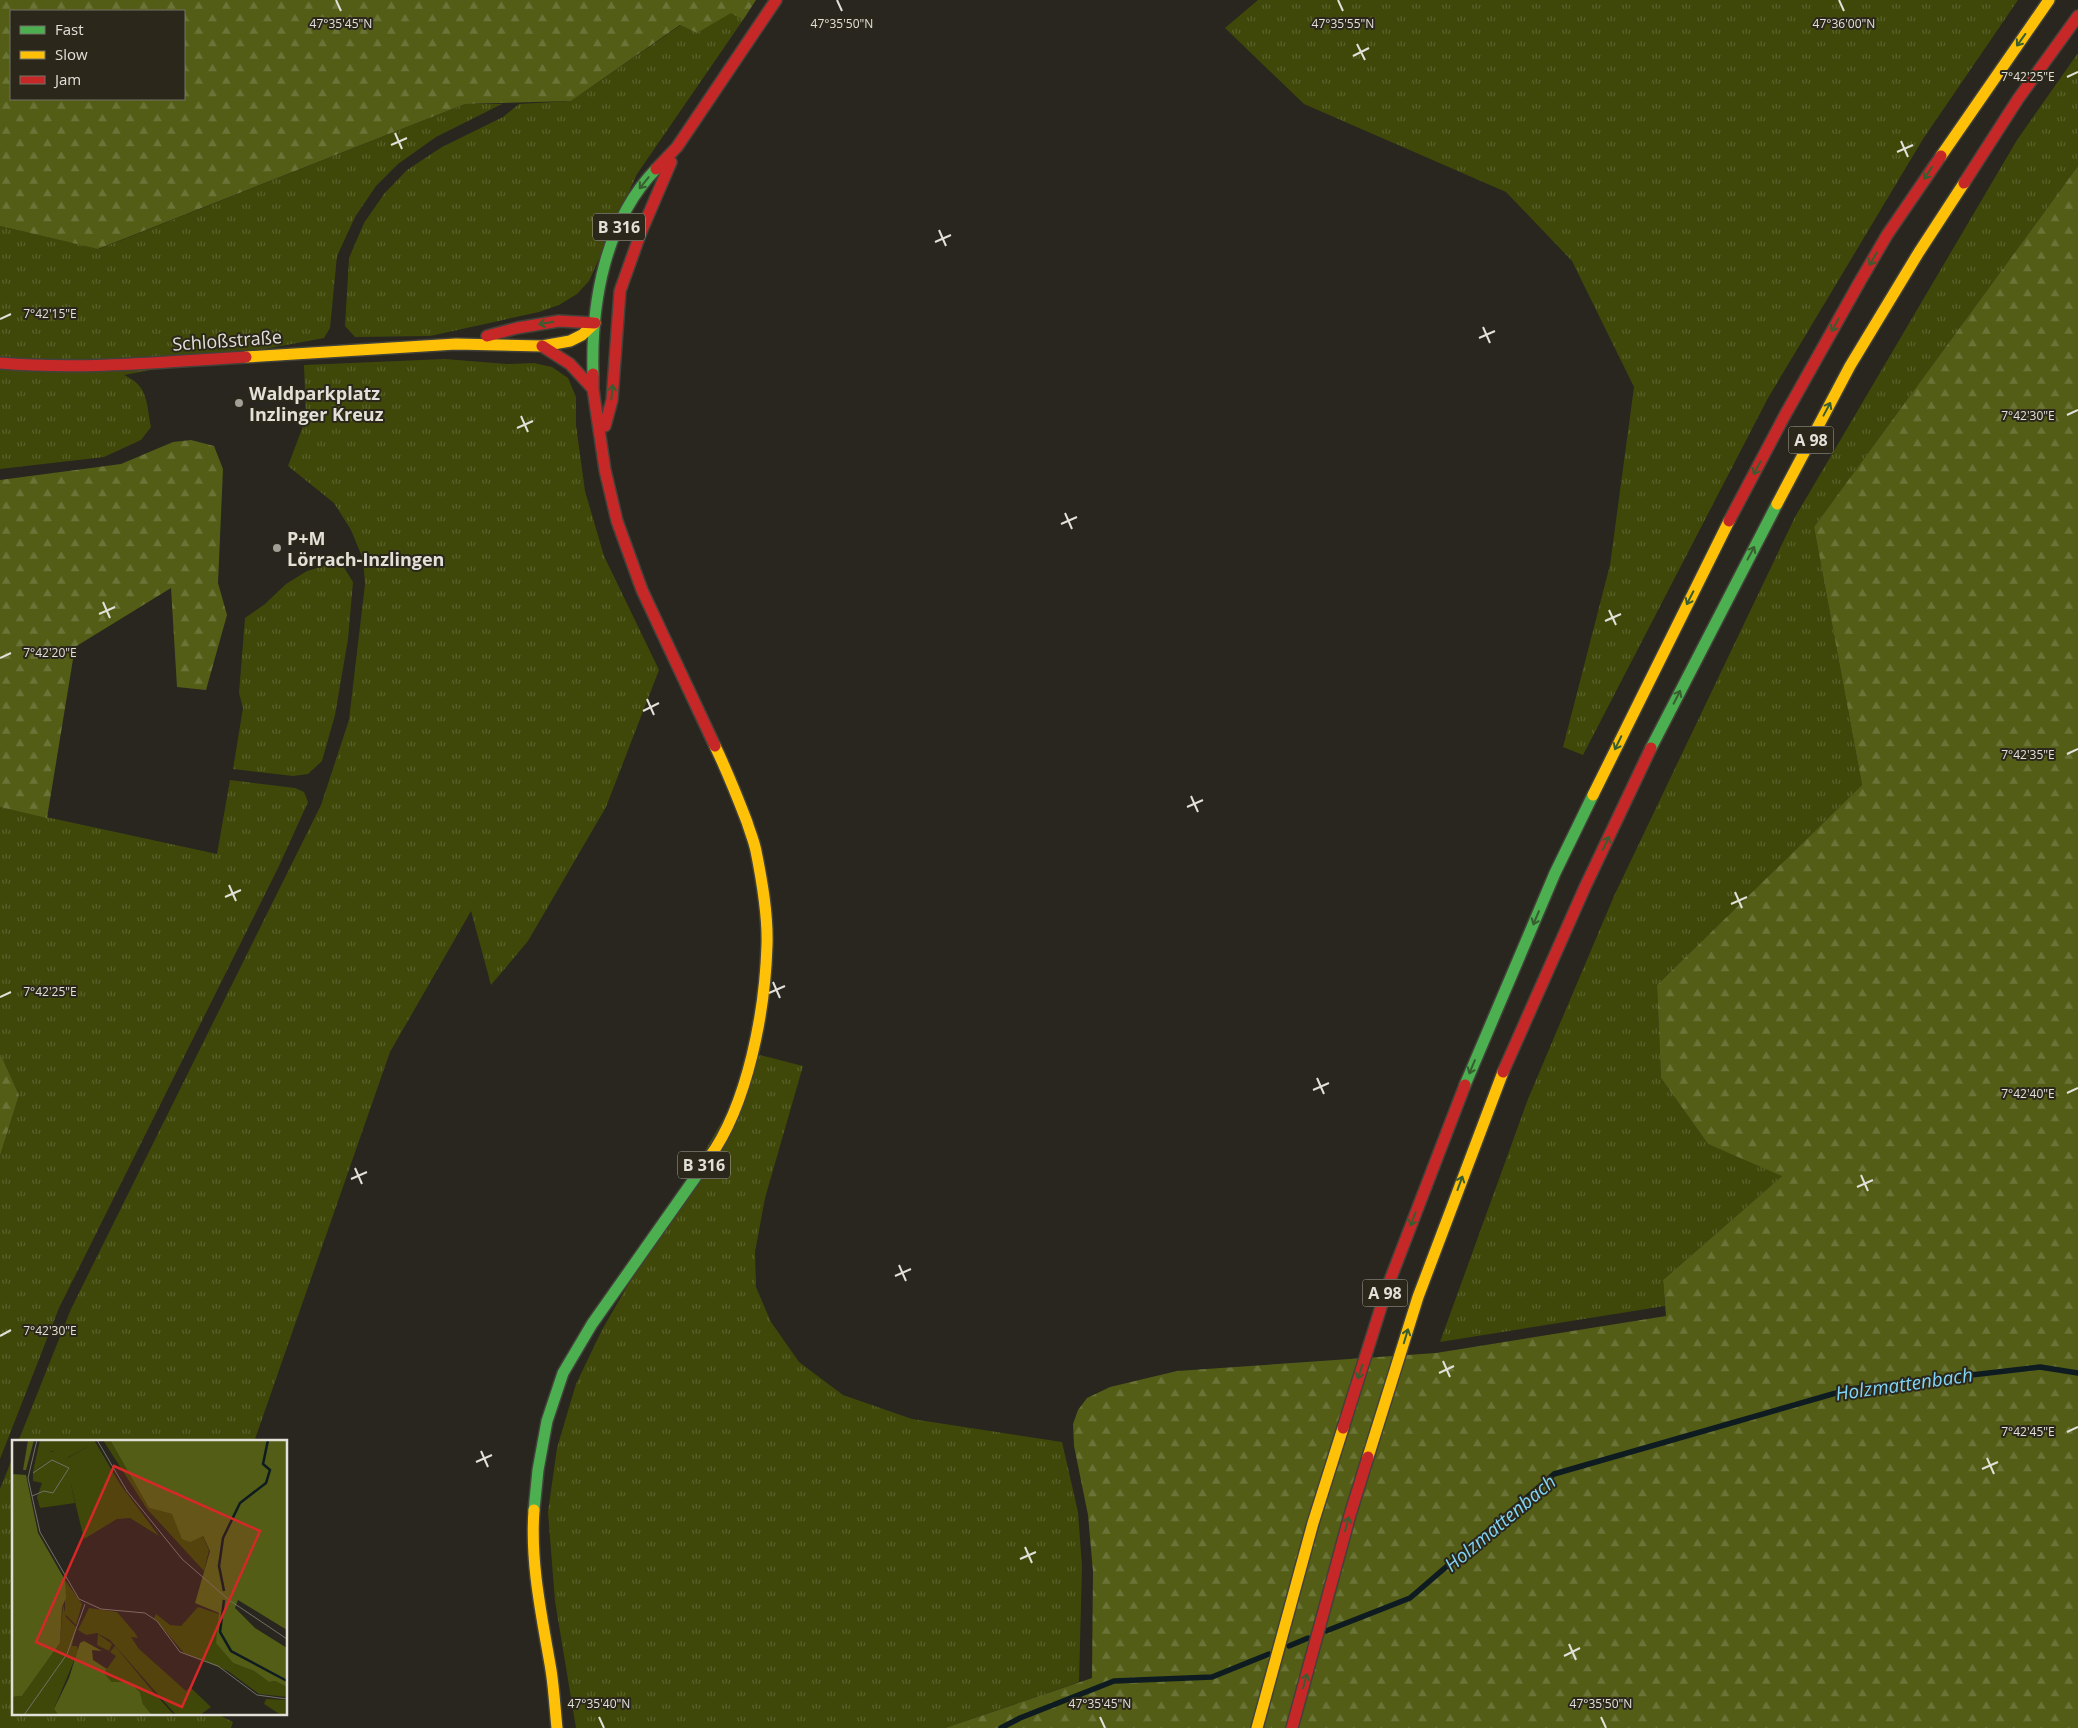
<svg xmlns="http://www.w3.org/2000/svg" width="2078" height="1728" font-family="'Open Sans',sans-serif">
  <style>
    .grass { fill: url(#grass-tufts) }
    .forest { fill: url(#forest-firs); fill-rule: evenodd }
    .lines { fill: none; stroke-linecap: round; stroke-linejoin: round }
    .stream { stroke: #0e1c21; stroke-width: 5.5 }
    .fast-casing { stroke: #42413a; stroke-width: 14 }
    .slow-casing { stroke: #42413a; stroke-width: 14 }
    .jam-casing { stroke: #42413a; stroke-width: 14 }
    .fast { stroke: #4caf50; stroke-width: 11 }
    .slow { stroke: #ffc107; stroke-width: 11 }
    .jam { stroke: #c62828; stroke-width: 11 }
    .oneway { stroke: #385e30 }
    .ticks { fill: none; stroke: #e2e0d8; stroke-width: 2 }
    .poi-dot { fill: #a19f97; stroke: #2b281b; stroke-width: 2 }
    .labels { text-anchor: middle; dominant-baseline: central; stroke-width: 4; stroke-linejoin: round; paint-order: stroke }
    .shield { fill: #2b281b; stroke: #aba99f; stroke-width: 1 }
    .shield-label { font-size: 16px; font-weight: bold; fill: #e2e0d8 }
    .street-label { font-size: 18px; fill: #e2e0d8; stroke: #2b281b }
    .poi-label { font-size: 18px; font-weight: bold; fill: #e2e0d8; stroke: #2b281b; text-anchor: start }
    .water-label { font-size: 19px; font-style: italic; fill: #80d4f6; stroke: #2b281b }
    .inset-river { fill: none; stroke: #0e1c21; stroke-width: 2.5 }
    .inset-road { fill: none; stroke: #727068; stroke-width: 1 }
    .view { fill: #d62828; fill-opacity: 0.15; stroke: #d62828; stroke-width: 2.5 }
    .inset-edge { fill: none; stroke: #e2e0d8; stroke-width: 2.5 }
    .ticks-label { font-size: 12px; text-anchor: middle; fill: #e2e0d8; stroke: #2b281b; stroke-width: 4; stroke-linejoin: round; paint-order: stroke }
  </style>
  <defs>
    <pattern id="grass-tufts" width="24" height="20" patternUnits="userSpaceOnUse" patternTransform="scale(1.25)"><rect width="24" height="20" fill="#3f4809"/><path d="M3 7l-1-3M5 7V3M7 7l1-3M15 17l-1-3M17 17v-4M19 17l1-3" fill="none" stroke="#5a622c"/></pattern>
    <pattern id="forest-firs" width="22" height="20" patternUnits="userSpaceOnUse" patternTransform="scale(1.25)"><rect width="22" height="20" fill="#535d16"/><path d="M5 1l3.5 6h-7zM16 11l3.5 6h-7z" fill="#6b7437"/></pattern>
  </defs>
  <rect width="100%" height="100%" fill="#28261e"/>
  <path class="grass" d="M1258,0H2018L1923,139L1768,398L1583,755L1563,747L1610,565L1634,387L1572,261L1506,192L1304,104L1225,28Z
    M731,12L743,20L637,174L589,281L577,294L559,305L539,312L430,336L355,337L345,326L349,258L364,223L384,194L407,170L442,147L503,117L519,104L571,101L681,25L697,33Z
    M2078,53V166L1814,527L1862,785L1657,985L1661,1078L1708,1144L1783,1175L1663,1280L1665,1306L1440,1342L1528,1099L1614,896L1795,517L2017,140Z
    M465,104H502L436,137L398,164L376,186L355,217L337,256L330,328L324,338L124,375C149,386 146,403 151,427L141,440L104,457L0,469V226L99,249Z
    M445,359L507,364L534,363L552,367L568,378L576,397V425L585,491L604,556L659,670L606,807L528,941L491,985L471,911L390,1052L254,1442H18L71,1309L321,805L349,720L365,584L363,559L351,530L334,503L288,466L306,418L304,365Z
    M340,561L353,582L348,639L335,715L322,761L308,774L293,776L233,769L243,708L239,693L245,618L265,604L286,584L307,571Z
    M230,780L295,788L304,792L308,802L279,866L59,1308L0,1459V1156L19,1095L0,1053V807L217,854Z
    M760,1055L803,1066L765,1198L755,1252L756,1287L771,1322L799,1362L843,1395L912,1419L1062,1442L1078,1512L1082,1566L1079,1682L945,1728H576L555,1601L548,1512L557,1448L576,1384L602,1330Z
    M14,1454V1714H217L233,1722L231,1728H0V1489Z"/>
  <path class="forest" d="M0,0H756L743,20L731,13L697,33L680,25L571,101L465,104L98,249L0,226ZM184,11V99H11V11Z
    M2078,166V1728H945L1092,1678L1093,1571L1088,1515L1074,1446L1073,1424L1078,1410L1087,1398L1110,1387L1177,1371L1436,1353L1666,1316L1663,1280L1782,1176L1708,1144L1661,1078L1657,985L1862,785L1814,527Z
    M191,440L214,446L223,469L218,583L227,615L206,690L177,687L171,588L75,647L47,818L0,807V480L121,464L173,442Z
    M0,1053L19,1095L0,1156Z"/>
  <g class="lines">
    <path class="stream" d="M1326,1631L1410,1598L1554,1474L1850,1389L2040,1367L2078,1373
      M1289,1646L1308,1638
      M1001,1728L1020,1718L1114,1681L1212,1677L1269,1654"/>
    <g class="fast-casing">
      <path id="fast" d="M593,374C591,302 605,222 656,169
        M1651,748L1777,504
        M1465,1085L1555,873L1593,795
        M534,1510L538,1470L547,1421L563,1373L592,1324L709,1158"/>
    </g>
    <g class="slow-casing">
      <path id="slow" d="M1941,156L2049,0
        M246,357L456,344L542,346L570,341L582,335L595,323
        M1777,504L1850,366L1919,252L1964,183
        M1593,795L1729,521
        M709,1158C748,1104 765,1011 767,945C768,914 762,881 756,851C754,841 750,832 747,822C737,796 727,771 715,746
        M1368,1457L1418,1297L1503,1072
        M534,1510C530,1564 542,1617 551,1670C554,1689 555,1709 557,1728
        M1257,1728L1313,1523L1343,1428"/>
    </g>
    <g class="jam-casing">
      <path id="jam" d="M656,169L677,147L776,0
        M1964,183L2018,99L2078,16
        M487,336L517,328L559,321L595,323
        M542,346L570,364L593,389
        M0,363C82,370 165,362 246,357
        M593,374V389L605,470L617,521L642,590L715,746
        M605,426L612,400L620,291L641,232L671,162
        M1729,521L1785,415L1859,283L1887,235L1941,156
        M1503,1072L1585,887L1651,748
        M1343,1428L1387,1288L1465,1085
        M1292,1728L1350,1515L1368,1457"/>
    </g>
    <use href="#fast" class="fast"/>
    <use href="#slow" class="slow"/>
    <use href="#jam" class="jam"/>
  </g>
  <defs><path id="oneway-shaft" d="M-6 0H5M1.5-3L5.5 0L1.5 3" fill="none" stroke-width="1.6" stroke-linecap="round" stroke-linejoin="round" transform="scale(1.25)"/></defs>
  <g class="oneway">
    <use href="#oneway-shaft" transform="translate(2021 40) rotate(126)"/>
    <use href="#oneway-shaft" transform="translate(1928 173) rotate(124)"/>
    <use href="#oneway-shaft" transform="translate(644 183) rotate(129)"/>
    <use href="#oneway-shaft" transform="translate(1873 259) rotate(120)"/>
    <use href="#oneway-shaft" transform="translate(546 323) rotate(171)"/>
    <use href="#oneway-shaft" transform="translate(1835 325) rotate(119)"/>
    <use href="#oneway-shaft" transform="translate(612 392) rotate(-85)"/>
    <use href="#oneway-shaft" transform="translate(1827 409) rotate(-62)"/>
    <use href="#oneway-shaft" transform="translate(1757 468) rotate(118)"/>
    <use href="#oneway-shaft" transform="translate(1751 553) rotate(-62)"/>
    <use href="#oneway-shaft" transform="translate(1690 598) rotate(117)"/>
    <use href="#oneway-shaft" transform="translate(1677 697) rotate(-63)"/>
    <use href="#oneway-shaft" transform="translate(1618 743) rotate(116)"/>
    <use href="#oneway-shaft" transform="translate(1606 843) rotate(-65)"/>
    <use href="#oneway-shaft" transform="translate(1536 918) rotate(113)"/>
    <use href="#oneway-shaft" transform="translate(1472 1067) rotate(113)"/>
    <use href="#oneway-shaft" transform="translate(1460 1183) rotate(-70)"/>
    <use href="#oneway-shaft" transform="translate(1413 1219) rotate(111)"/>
    <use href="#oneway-shaft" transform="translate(1406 1336) rotate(-73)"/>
    <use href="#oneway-shaft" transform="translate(1360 1372) rotate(108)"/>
    <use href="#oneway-shaft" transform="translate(1347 1524) rotate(-75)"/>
    <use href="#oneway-shaft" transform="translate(1305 1681) rotate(-75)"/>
  </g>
  <path class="ticks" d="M336,0L341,11M837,0L842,11M1338,0L1343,11M1839,0L1844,11M1357,44L1365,60M1353,56L1369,48M2067,77L2078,72M395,133L402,149M1901,141L1908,157M391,145L407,138M1897,152L1913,145M939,230L946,246M935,242L951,235M0,319L11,314M1483,327L1490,343M1479,338L1495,331M2067,415L2078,410M521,416L528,432M517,428L533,421M1065,513L1072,529M1061,524L1077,517M103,602L110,618M1609,610L1616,625M99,614L115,607M1605,621L1621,614M0,658L11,653M647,699L654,715M643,711L659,703M2067,754L2078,749M1191,796L1198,812M1187,807L1203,800M229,885L236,901M1735,892L1742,908M225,897L241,890M1731,904L1747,897M773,982L780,998M769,993L785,986M0,997L11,992M1317,1078L1324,1094M1313,1090L1329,1083M2067,1093L2078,1088M355,1168L362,1184M1861,1175L1868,1191M351,1179L367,1172M1857,1187L1873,1180M899,1265L906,1281M895,1276L911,1269M0,1336L11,1330M1443,1361L1450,1377M1439,1373L1454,1366M2067,1432L2078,1427M481,1451L488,1467M1987,1458L1994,1474M476,1462L492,1455M1982,1469L1998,1462M1025,1547L1032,1563M1020,1559L1036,1552M1569,1644L1576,1660M1564,1656L1580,1648M599,1717L604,1728M1100,1717L1105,1728M1601,1717L1606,1728"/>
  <g class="poi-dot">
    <circle cx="239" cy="403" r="5"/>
    <circle cx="277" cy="548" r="5"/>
  </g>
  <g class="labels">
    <g class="shield">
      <rect x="593" y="213.5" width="52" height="27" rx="4"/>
      <rect x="1788.5" y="426.5" width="45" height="27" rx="4"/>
      <rect x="678" y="1151.5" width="52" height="27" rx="4"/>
      <rect x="1362.5" y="1279.5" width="45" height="27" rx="4"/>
    </g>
    <g class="shield-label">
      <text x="619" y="227">B 316</text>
      <text x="1811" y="440">A 98</text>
      <text x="704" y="1165">B 316</text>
      <text x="1385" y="1293">A 98</text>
    </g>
    <g class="street-label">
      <text transform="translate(227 340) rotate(-4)">Schloßstraße</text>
    </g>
    <g class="poi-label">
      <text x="249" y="393">Waldparkplatz<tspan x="249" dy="21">Inzlinger Kreuz</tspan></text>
      <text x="287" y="538">P+M<tspan x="287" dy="21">Lörrach-Inzlingen</tspan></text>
    </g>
    <g class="water-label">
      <text transform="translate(1904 1384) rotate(-8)">Holzmattenbach</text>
      <text transform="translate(1500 1523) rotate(-40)">Holzmattenbach</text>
    </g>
  </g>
  <g transform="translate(12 1440)">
    <rect width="275" height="275" fill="#28261e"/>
    <path d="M28,0H82L108,44L147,96L118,78L105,79L72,99L59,45L75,7L55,18L46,11H39L35,22L21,31ZM91,0H98L137,68L160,74L190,95L197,110L192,131L135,69ZM53,140L70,164L64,185L53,174ZM51,164L54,177L64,187L60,206H65L66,211L42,269L46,275H0V257L10,256L48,203ZM186,167L207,174L205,203L221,223L242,231L257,242L263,241L275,247V257L247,254L216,231L172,213L142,178L144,174L158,185L169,186ZM77,168L105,172L123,193L126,198L119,197L127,209L174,251L178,247L199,267L188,275H164L98,200L85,193L74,195L66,190ZM86,194L100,204L97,211L85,205ZM103,206L137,247L162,275H140L131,264L128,252L117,242H100L92,233L104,216L98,212ZM254,259L275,260V275H269L252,264Z" fill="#3f4809"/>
    <path d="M16,0H22L14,30H11ZM98,0H275V190L226,160L223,168L243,188L275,208V247L263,241L257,242L242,231L221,223L204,203L207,173L183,163L198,111L191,96L178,102L170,99L160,74L137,68ZM0,34L14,35L26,93L53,140L54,158L50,167L48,203L10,256L0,257ZM72,201L90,211L80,210L81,220L95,229L92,233L100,242H117L128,252L131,264L140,275H46L42,269L57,238L68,203Z" fill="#535d16"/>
    <path d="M75,7L86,27L59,45L63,63L28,68L25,57L30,43L21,41V31L35,22L31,14L51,9L56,18Z" fill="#3f4809"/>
    <path class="inset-river" d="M212,151L207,126L211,98L228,63L254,43L258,30L251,24L256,0M212,160L208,192L219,211L275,241"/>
    <path class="inset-road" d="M25,0L16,38L28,92L67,159L89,169L133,173L145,181L168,212L206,226L245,255L275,259M85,0L115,51L170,119L217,160L275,199M20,56L32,51L41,53L57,28L40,20L21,33M12,275L55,214L73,164"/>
    <path class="view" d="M102,26L248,91L170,267L24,202Z"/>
    <rect width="275" height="275" class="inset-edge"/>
  </g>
  <g class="ticks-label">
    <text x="341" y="28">47°35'45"N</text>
    <text x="1343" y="28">47°35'55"N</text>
    <text x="842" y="28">47°35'50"N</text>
    <text x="1844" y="28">47°36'00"N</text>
    <text x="2028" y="81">7°42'25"E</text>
    <text x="50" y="318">7°42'15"E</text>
    <text x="2028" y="420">7°42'30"E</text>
    <text x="50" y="657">7°42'20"E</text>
    <text x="2028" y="759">7°42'35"E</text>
    <text x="50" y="996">7°42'25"E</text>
    <text x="2028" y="1098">7°42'40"E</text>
    <text x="50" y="1335">7°42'30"E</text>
    <text x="2028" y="1436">7°42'45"E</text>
    <text x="599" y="1708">47°35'40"N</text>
    <text x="1100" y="1708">47°35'45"N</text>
    <text x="1601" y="1708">47°35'50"N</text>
  </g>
  <rect x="10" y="10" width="175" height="90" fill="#2b281b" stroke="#747267"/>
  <rect x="20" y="26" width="25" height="8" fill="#4caf50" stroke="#747267"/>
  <text x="55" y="35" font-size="15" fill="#e2e0d8">Fast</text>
  <rect x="20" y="51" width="25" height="8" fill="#ffc107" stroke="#747267"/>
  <text x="55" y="60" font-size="15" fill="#e2e0d8">Slow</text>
  <rect x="20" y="76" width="25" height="8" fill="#c62828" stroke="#747267"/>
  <text x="55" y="85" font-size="15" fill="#e2e0d8">Jam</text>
</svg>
